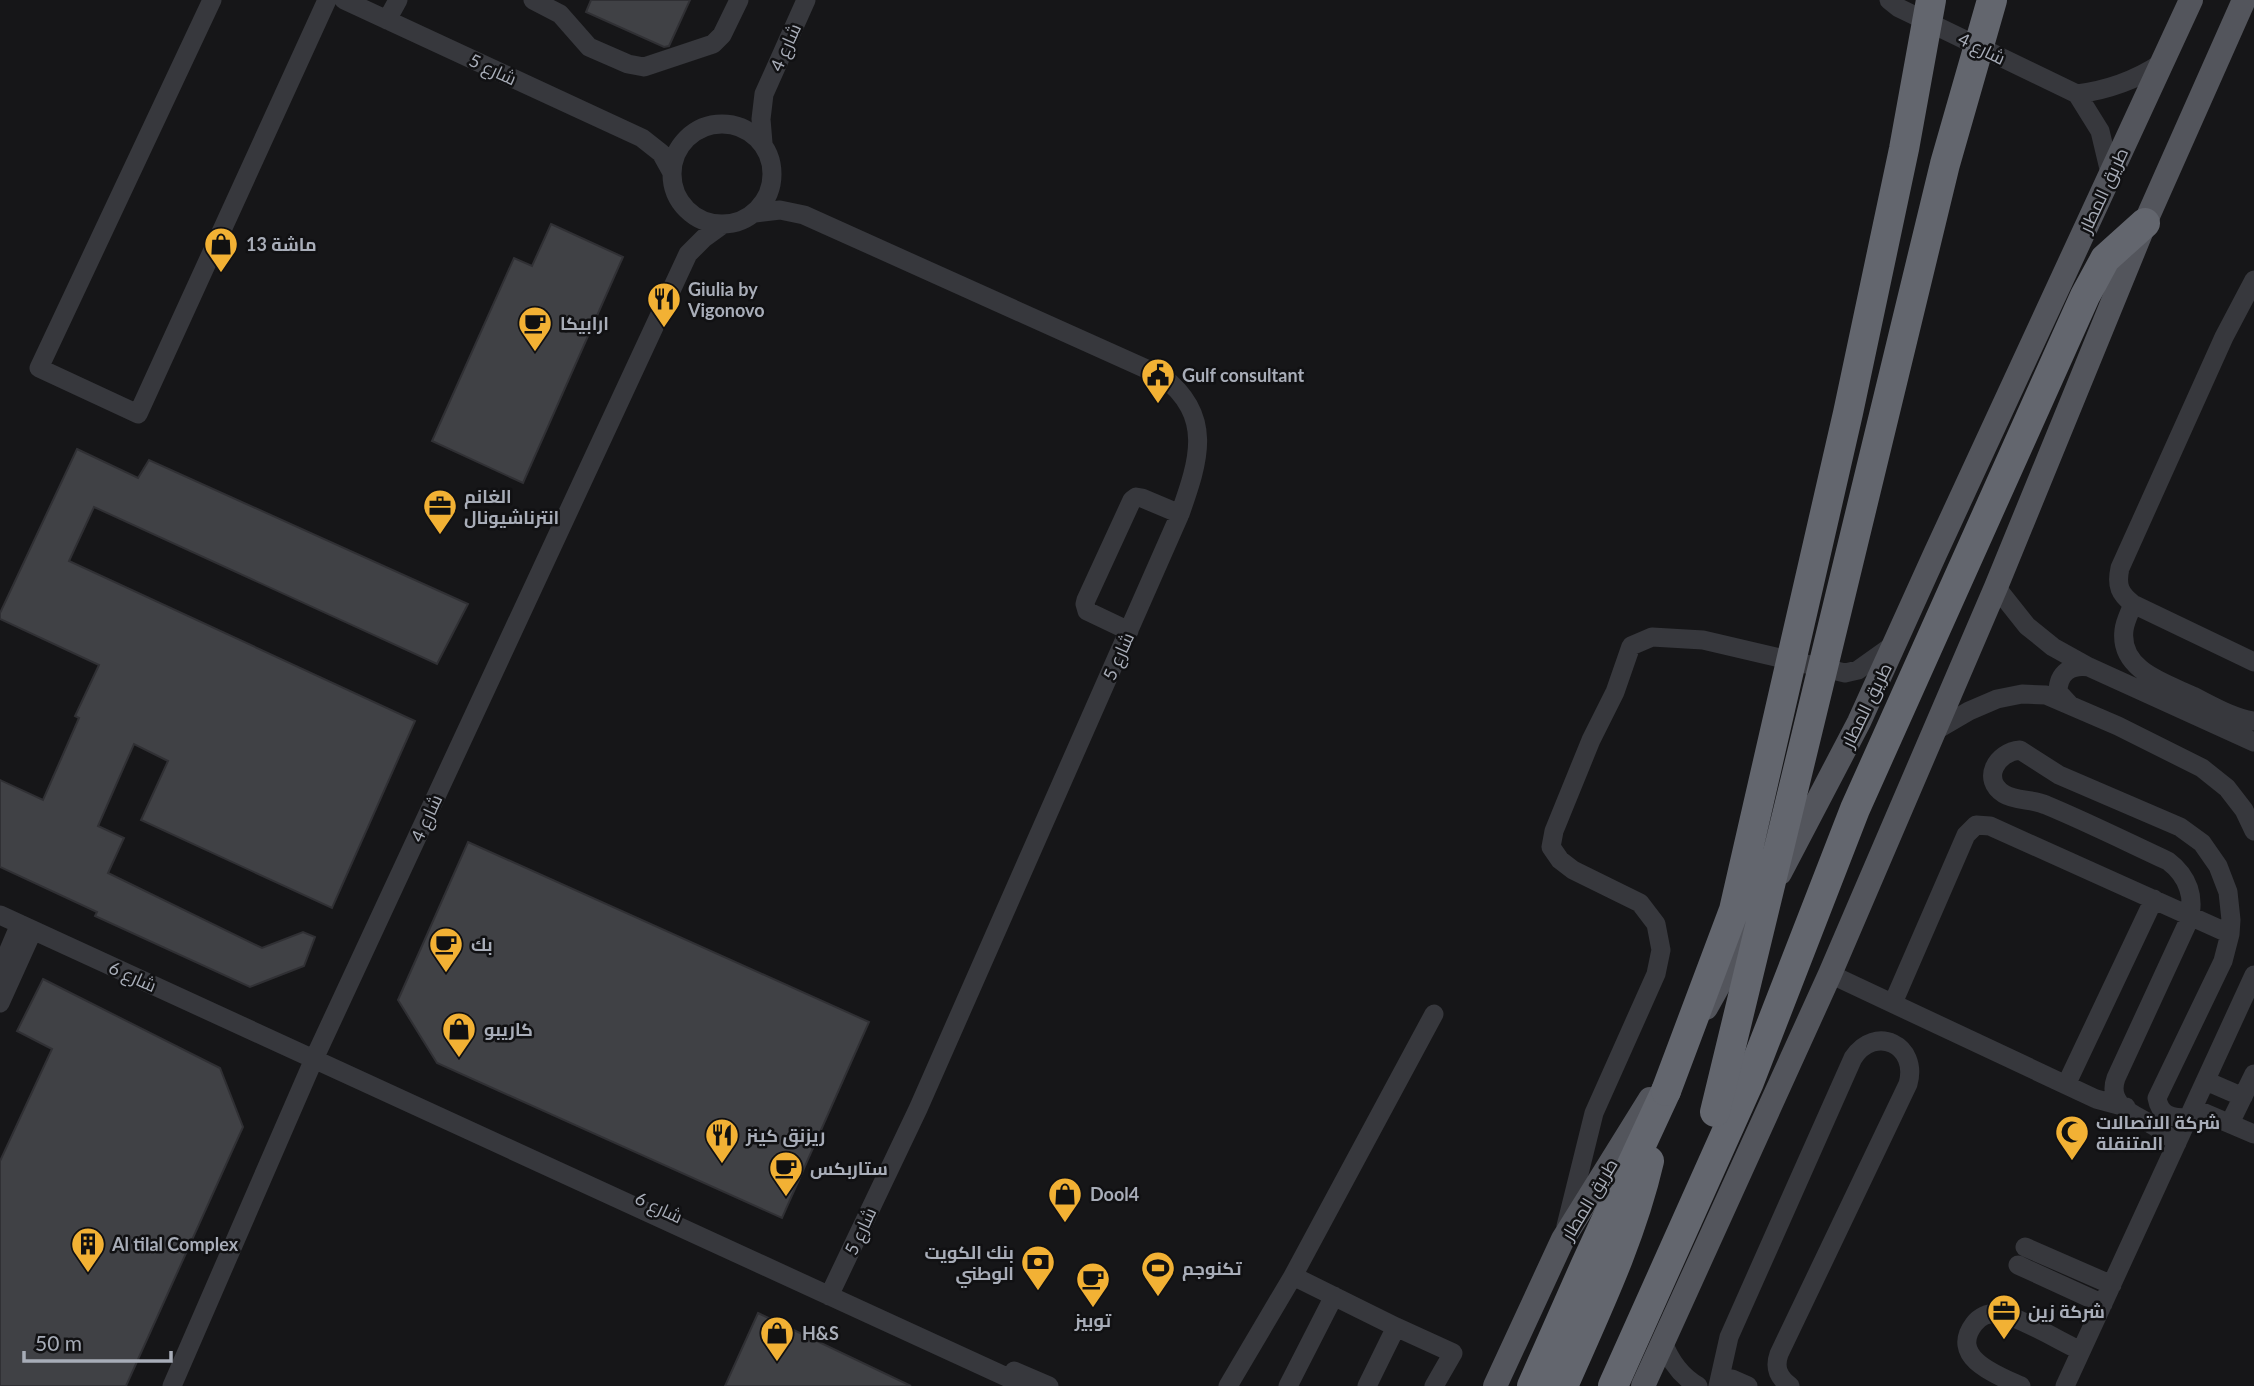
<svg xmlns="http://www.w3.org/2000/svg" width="2254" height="1386" font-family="Lato,Cairo,sans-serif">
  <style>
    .building { fill: #404145; stroke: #303034; stroke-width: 2 }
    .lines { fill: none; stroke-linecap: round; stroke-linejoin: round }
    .minor { stroke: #37383d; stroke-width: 19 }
    .major { stroke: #53555c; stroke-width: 24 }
    .highway { stroke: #63666e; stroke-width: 30 }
    .highway-bridge { stroke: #63666e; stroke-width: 30 }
    .labels { text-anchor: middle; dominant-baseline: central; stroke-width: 5; stroke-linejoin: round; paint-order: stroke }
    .street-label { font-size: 18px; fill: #a8adb8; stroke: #111113 }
    .poi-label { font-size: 18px; font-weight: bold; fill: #a8adb8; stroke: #111113; text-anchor: start }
  </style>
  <rect width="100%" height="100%" fill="#161618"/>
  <path class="building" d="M591,0H690L669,46L664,47L586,12Z
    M551,224L623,257L523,483L432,441L514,258L532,266Z
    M77,449L138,478L149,460L468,604L437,664L94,507L69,561L415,721L332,908L141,820L168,761L134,744L98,826L124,838L108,873L262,948L303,932L315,937L304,966L250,987L95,916L97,912L0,867V780L43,800L79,718L75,716L99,665L0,619V613Z
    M468,842L869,1022L782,1218L437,1063L398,1000Z
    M43,979L220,1068L243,1127L126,1386H0V1161L52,1049L17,1031Z
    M758,1313L911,1386H725Z"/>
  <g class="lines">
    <path class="minor" d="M212,0L39,368L138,414L327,0
      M344,0L642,138L661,153L671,171
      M533,0L560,14L589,47L628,64L644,67L713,44L722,35L739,0
      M1889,0L1899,8L2077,94L2100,131L2110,173
      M387,20L398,0
      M2077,94C2108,90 2134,81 2160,64
      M672 174a50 50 0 1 1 100 0a50 50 0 1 1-100 0Z
      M763,143L761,119L764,94L806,0
      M755,213L780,210L804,215L1162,376C1214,416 1199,460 1180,514L918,1109L829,1296
      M2254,280L2224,337L2120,568C2116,586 2120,594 2133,604L2254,662
      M1996,587L2027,626L2053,647L2089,667L2254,742
      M2133,604C2130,612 2125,621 2124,630C2119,670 2165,683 2193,696C2213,706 2233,718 2254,721
      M1129,631L1087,611L1085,604L1086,600L1132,500L1136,497L1142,498L1180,514
      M2070,705L2058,692C2058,673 2071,664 2089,667
      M1933,732L1969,711L1997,699L2022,694L2046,695L2118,726L2202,768L2227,788L2244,810L2254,831
      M0,915L1026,1386
      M0,971L20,924
      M1830,974L2096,1099L2126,1107
      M0,1003L33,930
      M1893,1003L1966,835L1976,825L1990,826L2230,934
      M2206,1081L2243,1097
      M2066,1085L2154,899
      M2193,1108L2254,1134
      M2230,1123L2254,1074
      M2177,1143C2169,1137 2162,1131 2154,1126C2135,1114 2106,1106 2116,1078L2188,922C2196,898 2188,876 2168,861C2127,842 2087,822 2046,805C2033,799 2015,801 2004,794C1981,780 1996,752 2020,750L2059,775L2180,827L2202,843L2218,866L2228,892L2231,920L2230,934L2223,961L2157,1098C2160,1116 2172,1118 2188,1118
      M1566,1226L1594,1113L1656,974L1661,950L1656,924L1640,903L1573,870L1560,860L1551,847L1554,831L1591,740L1615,692L1631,646L1652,637L1703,640L1845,673L1858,670L1896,643
      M2025,1247L2112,1285
      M2018,1265L2103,1304
      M1293,1276L1396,1327L1367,1386
      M1396,1327L1453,1353L1434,1386
      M1663,1342C1670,1361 1681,1376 1698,1386
      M1014,1371L1049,1386
      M1720,1380L1732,1379L1748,1386
      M172,1386L314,1059L688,254L704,238L722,225
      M1228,1386L1293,1276L1434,1014
      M1288,1386L1334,1296
      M1718,1386L1729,1337L1853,1058C1875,1024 1919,1045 1908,1084L1779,1354C1774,1368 1779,1378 1790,1386
      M2021,1386C1999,1376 1948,1358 1974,1324C1979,1317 1988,1313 1997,1313C2015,1314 2063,1343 2081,1351
      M2065,1386L2254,975"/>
    <path class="major" d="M1780,873L1859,722L1935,554L2191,0
      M1706,1008L1753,924
      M1495,1386L1563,1239L1650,1099
      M1643,1386L1830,974L1996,587L2145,223L2244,0"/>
    <path class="highway" d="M1532,1386L1586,1264L1666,1091
      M1563,1386C1595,1313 1631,1239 1649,1161
      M1613,1386L1749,1082L1855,809L2085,296L2105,259L2145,223"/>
    <path class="highway-bridge" d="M1666,1091L1734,910L1848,413L1904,149L1931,0
      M1715,1112L1945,164L1992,0"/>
  </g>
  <defs>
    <g id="shop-pin" transform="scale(1.75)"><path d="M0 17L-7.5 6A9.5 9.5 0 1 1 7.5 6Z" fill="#f2b134" stroke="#111113"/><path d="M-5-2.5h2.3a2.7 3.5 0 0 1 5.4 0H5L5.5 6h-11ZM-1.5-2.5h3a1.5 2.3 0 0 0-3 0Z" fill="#111"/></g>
    <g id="restaurant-pin" transform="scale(1.75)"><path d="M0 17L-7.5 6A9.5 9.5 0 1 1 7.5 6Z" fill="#f2b134" stroke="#111113"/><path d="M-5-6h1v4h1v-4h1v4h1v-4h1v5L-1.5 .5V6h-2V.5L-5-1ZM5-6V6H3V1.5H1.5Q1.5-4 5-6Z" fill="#111"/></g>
    <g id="cafe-pin" transform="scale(1.75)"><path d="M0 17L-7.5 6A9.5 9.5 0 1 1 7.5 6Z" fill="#f2b134" stroke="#111113"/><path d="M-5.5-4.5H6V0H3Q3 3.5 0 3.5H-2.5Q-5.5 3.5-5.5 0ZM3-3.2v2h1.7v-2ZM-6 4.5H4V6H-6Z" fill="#111"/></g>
    <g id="civic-pin" transform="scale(1.75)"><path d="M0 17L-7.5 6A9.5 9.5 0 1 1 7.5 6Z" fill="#f2b134" stroke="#111113"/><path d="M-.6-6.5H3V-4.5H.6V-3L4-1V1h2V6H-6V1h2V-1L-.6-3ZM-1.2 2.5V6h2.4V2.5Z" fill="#111"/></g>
    <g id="office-pin" transform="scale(1.75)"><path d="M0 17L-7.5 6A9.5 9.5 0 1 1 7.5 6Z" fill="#f2b134" stroke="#111113"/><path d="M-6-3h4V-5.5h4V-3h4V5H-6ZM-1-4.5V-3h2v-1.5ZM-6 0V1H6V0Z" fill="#111"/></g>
    <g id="mosque-pin" transform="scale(1.75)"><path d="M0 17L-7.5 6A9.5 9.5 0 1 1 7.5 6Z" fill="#f2b134" stroke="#111113"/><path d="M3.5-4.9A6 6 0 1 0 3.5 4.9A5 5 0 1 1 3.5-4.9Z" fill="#111"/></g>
    <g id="building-pin" transform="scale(1.75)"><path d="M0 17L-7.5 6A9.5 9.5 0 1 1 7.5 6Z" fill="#f2b134" stroke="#111113"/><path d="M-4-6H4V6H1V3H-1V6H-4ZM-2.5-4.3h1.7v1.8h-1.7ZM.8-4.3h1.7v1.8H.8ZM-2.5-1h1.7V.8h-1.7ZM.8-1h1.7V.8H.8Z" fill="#111"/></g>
    <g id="bank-pin" transform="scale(1.75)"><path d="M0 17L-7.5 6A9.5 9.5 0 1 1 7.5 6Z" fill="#f2b134" stroke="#111113"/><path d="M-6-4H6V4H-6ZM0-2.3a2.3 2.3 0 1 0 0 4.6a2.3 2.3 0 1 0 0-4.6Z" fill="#111"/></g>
    <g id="stadium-pin" transform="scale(1.75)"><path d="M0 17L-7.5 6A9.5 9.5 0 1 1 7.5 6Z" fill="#f2b134" stroke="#111113"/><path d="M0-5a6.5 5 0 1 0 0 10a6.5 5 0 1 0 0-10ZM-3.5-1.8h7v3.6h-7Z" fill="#111"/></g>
  </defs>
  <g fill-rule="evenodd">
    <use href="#shop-pin" x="221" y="244"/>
    <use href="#restaurant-pin" x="664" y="299"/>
    <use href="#cafe-pin" x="535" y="323"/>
    <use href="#civic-pin" x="1158" y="375"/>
    <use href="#office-pin" x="440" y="506"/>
    <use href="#cafe-pin" x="446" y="944"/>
    <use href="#shop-pin" x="459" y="1029"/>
    <use href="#mosque-pin" x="2072" y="1132"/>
    <use href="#restaurant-pin" x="722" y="1135"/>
    <use href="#cafe-pin" x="786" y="1168"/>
    <use href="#shop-pin" x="1065" y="1194"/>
    <use href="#building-pin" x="88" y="1244"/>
    <use href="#bank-pin" x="1038" y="1262"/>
    <use href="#stadium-pin" x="1158" y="1268"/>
    <use href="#cafe-pin" x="1093" y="1279"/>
    <use href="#office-pin" x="2004" y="1311"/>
    <use href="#shop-pin" x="777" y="1333"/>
  </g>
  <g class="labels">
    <g class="street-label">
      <text transform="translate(785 47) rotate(-66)">شارع 4</text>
      <text transform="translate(1982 48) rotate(26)">شارع 4</text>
      <text transform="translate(493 69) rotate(25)">شارع 5</text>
      <text transform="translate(2103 190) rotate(-65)">طريق المطار</text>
      <text transform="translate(1118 656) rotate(-66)">شارع 5</text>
      <text transform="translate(1866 705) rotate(-64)">طريق المطار</text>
      <text transform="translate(426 818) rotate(-65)">شارع 4</text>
      <text transform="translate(133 976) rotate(24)">شارع 6</text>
      <text transform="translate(1589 1199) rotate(-59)">طريق المطار</text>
      <text transform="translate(659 1207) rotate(25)">شارع 6</text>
      <text transform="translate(860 1231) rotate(-65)">شارع 5</text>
    </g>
    <g class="poi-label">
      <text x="246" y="244">ماشة 13</text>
      <text x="688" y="289">Giulia by<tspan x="688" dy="21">Vigonovo</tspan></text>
      <text x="560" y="323">ارابيكا</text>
      <text x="1182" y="375">Gulf consultant</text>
      <text x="464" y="496">الغانم<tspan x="464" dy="21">انترناشيونال</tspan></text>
      <text x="471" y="944">بك</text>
      <text x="484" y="1029">كاريبو</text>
      <text x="2096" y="1122">شركة الاتصالات<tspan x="2096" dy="21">المتنقلة</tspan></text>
      <text x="746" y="1135">ريزنق كينز</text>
      <text x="810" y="1168">ستاربكس</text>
      <text x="1090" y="1194">Dool4</text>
      <text x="112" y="1244">Al tilal Complex</text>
      <text x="1014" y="1252" text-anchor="end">بنك الكويت<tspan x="1014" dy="21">الوطني</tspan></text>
      <text x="1182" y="1268">تكنوجم</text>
      <text x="2028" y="1311">شركة زين</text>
      <text x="1093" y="1320" text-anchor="middle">توبيز</text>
      <text x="802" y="1333">H&amp;S</text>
    </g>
  </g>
  <path d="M24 1351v10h147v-10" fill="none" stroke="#a8adb8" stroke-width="3.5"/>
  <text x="35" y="1351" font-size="21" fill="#a8adb8" stroke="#111113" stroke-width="5" paint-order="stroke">50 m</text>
</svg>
